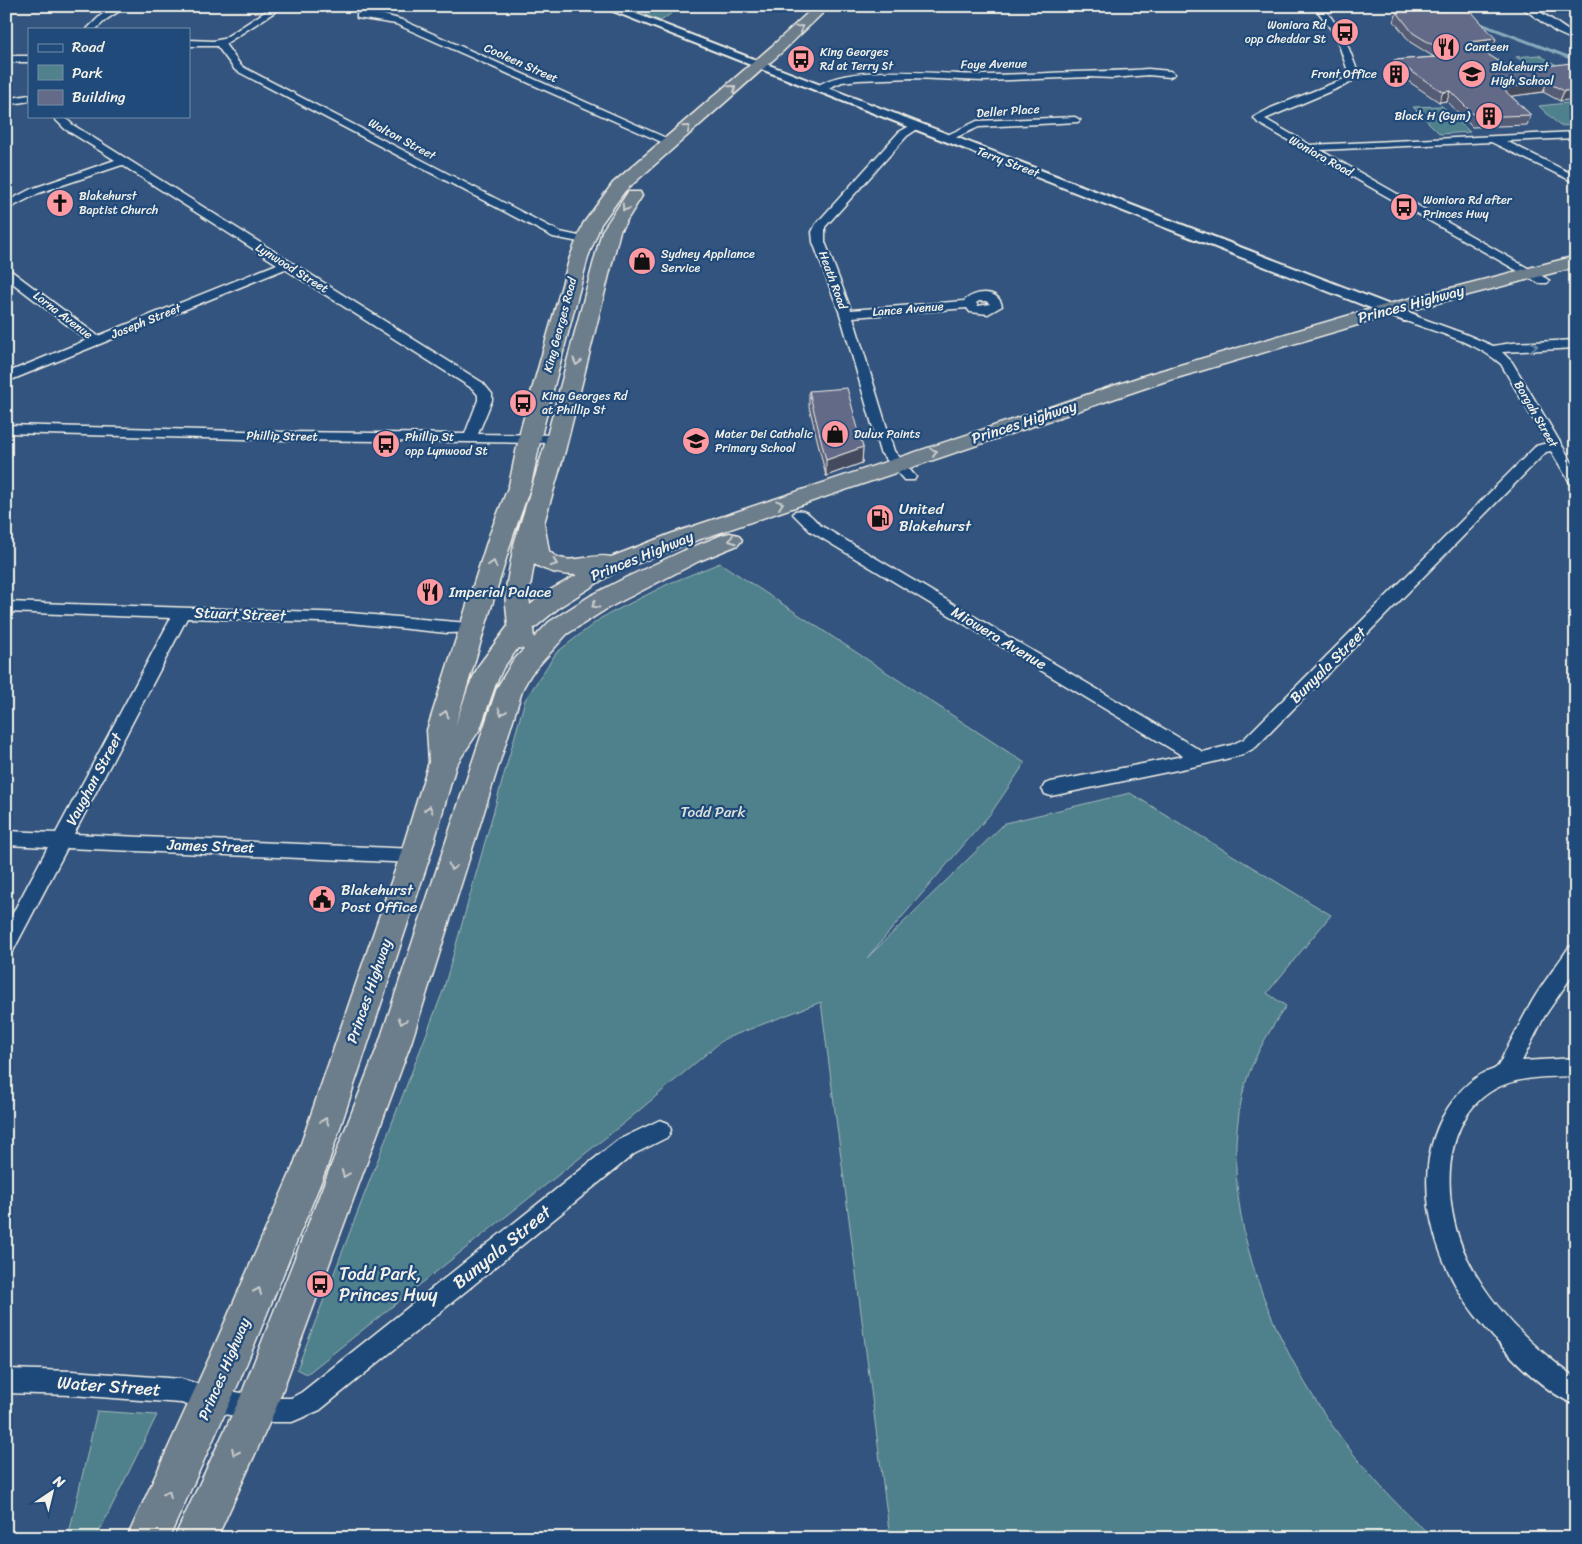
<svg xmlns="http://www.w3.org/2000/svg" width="1582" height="1544" font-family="Sriracha,sans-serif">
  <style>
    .green { fill: #50818c; stroke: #a2b9ba }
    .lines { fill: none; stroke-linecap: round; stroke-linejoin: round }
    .stream { stroke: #8aabbd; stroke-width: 3 }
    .minor-casing { stroke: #f4f1e8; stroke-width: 3 }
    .tertiary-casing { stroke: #f4f1e8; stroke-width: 4 }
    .trunk-casing { stroke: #f4f1e8; stroke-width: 3 }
    .minor { fill: #1f4a7a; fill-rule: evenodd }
    .tertiary { fill: #1f4a7a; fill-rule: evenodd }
    .trunk { fill: #6c7d8c; fill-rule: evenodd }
    .wall { fill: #555c75; stroke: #f4f1e8 }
    .shaded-wall { fill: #454b5f; stroke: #f4f1e8 }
    .building { fill: #636b88; stroke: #f4f1e8 }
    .oneway { stroke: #cbcecc }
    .oneway2 { stroke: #748da6 }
    .labels { text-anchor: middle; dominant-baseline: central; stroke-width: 4.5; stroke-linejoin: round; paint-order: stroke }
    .far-poi-label { font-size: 12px; fill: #f4f1e8; stroke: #1f4a7a; text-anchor: start }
    .far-street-label { font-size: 12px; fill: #f4f1e8; stroke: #1f4a7a }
    .street-label { font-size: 15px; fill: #f4f1e8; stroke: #1f4a7a }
    .poi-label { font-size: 15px; fill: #f4f1e8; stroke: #1f4a7a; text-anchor: start }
    .park-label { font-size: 15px; fill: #dbe0da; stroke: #1f4a7a }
    .near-street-label { font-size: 18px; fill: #f4f1e8; stroke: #1f4a7a }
    .near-poi-label { font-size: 18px; fill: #f4f1e8; stroke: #1f4a7a; text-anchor: start }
  </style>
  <rect width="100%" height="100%" fill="#33547e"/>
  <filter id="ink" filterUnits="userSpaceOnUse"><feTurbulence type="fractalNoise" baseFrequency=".02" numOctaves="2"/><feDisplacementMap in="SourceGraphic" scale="10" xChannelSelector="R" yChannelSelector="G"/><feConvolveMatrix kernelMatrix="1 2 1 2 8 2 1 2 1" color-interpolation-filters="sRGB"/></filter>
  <g filter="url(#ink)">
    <path class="green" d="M638,6H681L661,21L632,10Z
      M1539,55L1567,71L1544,74L1516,57Z
      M1576,102V125L1560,126L1539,106Z
      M1442,106L1470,132L1440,134L1413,107Z
      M720,563L1025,763L991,813L867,958L1005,823L1130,793L1331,915L1267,993L1286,1006C1267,1034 1249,1064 1242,1097C1208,1252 1318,1441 1434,1538H890L821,1002L724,1039L629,1119L307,1374L297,1369L443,991L525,700L556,653L601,618L670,583Z
      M97,1411L157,1415L96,1538H68Z"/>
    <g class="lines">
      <path class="stream" d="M1431,6L1450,13
        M1478,23L1576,60"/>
      <g class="minor-casing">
        <path id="minor" d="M116,6H127L107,19L96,29H87L101,15Z
          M274,6H284L225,44L241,66L560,232L588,238L590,240L588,242L584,243L553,237L235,70L217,46H189V40L213,41L223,39Z
          M1314,6H1323L1344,36L1359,75L1350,83L1265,119L1310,145L1576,132V138L1506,141L1576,176V183L1491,142L1320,150L1547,279L1549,281L1547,283H1539L1258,123L1254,118L1256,116L1271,108L1344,79L1349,74L1336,36Z
          M1520,6C1539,6 1558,26 1576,35V41L1556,32Z
          M360,13L384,15L402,20L675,142L670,145L666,144L396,24L357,18V14Z
          M6,56H29V62H6Z
          M1148,69L1170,71L1175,74L1170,77L1148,75L1113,78L1089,77L983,81L913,78L859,80L842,82L819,92L814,89C842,62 945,75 983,75C1014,75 1045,73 1075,72C1100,71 1124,71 1148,69Z
          M29,95V101L6,105V99Z
          M52,116H63L73,125L483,383L492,394V400L478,434L558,435L565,439L558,443L286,440L6,433V425L286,432L465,434L478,400V395L473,389L285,269L6,382V373L87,340L6,278V269L10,270L98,336L277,264L122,165L39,193L6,210V202L31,189L115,160L65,129Z
          M1075,117L1080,120L1078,122L979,127L950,140L946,141L941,138L977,121Z
          M915,123L919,124V128L907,136L825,227V242L851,310L964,301C974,291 998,288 1002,306L988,314L970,312L967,308L853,317L894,451L916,477L914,480H904L880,452L840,314L813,242L812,232L816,224L899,132ZM979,301H986L990,304L978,306L976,303Z
          M1410,314L1465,334L1493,346L1512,343L1576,340V348L1502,352L1512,362L1576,469V485L1571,484L1551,451L1546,452L1256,747L1242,755L1201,765L1051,796L1045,794L1042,789L1045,784L1051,782L1183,756L810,531L793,514L795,511C806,508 813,518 820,525L1203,752L1231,745L1244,739L1536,446L1547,443L1501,364C1474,341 1438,333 1406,321L1404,318Z
          M6,602L350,613L480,624L482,628L480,632L447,633L350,623L187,618L74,834L415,849L422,851L424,856L422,861L415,863L67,848L13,951L6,953V926L48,847L6,845V831L56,833L171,618L6,612Z
          M1576,945V970L1544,1017L1522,1061L1576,1058V1076C1551,1077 1523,1076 1501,1086C1438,1114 1441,1206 1467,1258C1490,1306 1532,1347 1576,1378V1405C1540,1391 1499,1345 1475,1315C1429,1255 1405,1162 1455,1098C1463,1087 1472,1079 1484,1073C1488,1071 1494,1070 1497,1067C1501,1063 1503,1055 1506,1050C1514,1036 1521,1021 1529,1007C1540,986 1556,967 1569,947Z
          M660,1120L668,1123L671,1130L668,1137L634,1154L320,1410L292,1422H272L211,1412L181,1403L72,1395L6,1393V1369L72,1371L181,1379L211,1388L272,1398H291L302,1392L618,1140Z"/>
      </g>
      <g class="tertiary-casing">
        <path id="tertiary" d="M600,6H616L1416,315L1418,318L1416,321H1404Z"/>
      </g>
      <g class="trunk-casing">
        <path id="trunk" d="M815,6H830L782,52L625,191L601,224L588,257L543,428L531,485L513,536L455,726L469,686L479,665L508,626L505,593L514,544L543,451L602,231L628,192H640L642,196L620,231L565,451L544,523L549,551C566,569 591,552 611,557L673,533L1149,374L1381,306L1576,256V267L1395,314L1163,382L689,543L615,572L561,606L533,629L534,638L549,622L590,596L625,578L683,551L722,535L730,533L738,535L742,540L738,545L699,561L643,590L608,608L567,634L531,674L523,688L411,1043L276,1408L217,1538H174L240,1398L379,1043L497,688L512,662L524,649L518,648L503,668L495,686L480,729L456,765L430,856L327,1167L239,1382L169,1538H127L211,1354L293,1167L400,856L429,762L427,730L489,536L509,485L521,428L570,257L583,224L613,183L772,46ZM534,564C547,572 562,575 577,575L543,594L530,605L529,593Z"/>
      </g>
      <use href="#minor" class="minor"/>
      <use href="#tertiary" class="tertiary"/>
      <use href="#trunk" class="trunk"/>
    </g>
    <path class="wall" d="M1397,12L1493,48L1480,50L1513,70L1576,65L1560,101L1543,92L1511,96L1531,115L1527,125L1472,127L1447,101L1439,102L1390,69L1394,60L1434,57L1410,42L1394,21Z
      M1576,207V217L1572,215Z
      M809,391L863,447L862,463L826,476L809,406Z"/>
    <path class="shaded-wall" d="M1496,39L1493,48L1464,52L1468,42Z
      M1547,82L1543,92L1498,98L1502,88Z
      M1576,90V99L1560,101L1564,91Z
      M1450,91L1447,101L1439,102L1443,92Z
      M863,447L862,463L826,476V460Z"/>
    <path class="building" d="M1471,11L1496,39L1468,42L1513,70L1571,63L1576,65V90L1564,91L1547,82L1502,88L1531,115L1476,117L1450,91L1443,92L1394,60L1451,56L1413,33L1397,12Z
      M847,388L863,447L826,460L809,391Z"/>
    <defs><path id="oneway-chevron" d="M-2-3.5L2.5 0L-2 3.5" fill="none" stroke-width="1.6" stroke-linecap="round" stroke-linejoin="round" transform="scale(1.25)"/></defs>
    <g class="oneway">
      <use href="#oneway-chevron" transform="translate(800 28) rotate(-42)"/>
      <use href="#oneway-chevron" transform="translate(733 88) rotate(-41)"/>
      <use href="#oneway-chevron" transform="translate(687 128) rotate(-40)"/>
      <use href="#oneway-chevron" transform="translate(625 208) rotate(125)"/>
      <use href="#oneway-chevron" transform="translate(577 362) rotate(104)"/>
      <use href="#oneway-chevron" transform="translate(934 452) rotate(-18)"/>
      <use href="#oneway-chevron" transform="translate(780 504) rotate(-19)"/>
      <use href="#oneway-chevron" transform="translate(732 540) rotate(160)"/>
      <use href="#oneway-chevron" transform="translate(554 563) rotate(21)"/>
      <use href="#oneway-chevron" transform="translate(493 564) rotate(-73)"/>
      <use href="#oneway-chevron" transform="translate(595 605) rotate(149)"/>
      <use href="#oneway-chevron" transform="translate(502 712) rotate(108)"/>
      <use href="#oneway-chevron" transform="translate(445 714) rotate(-73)"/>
      <use href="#oneway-chevron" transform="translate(429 809) rotate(-73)"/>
      <use href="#oneway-chevron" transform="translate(452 867) rotate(108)"/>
      <use href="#oneway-chevron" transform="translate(402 1021) rotate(108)"/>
      <use href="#oneway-chevron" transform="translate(325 1121) rotate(-71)"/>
      <use href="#oneway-chevron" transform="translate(345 1174) rotate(111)"/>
      <use href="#oneway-chevron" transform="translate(258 1291) rotate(-67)"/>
      <use href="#oneway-chevron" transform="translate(235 1452) rotate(115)"/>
      <use href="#oneway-chevron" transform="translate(168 1494) rotate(-65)"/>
    </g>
    <use class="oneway2" href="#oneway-chevron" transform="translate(1534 346) rotate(-2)"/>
  </g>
  <defs>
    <g id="bus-disc" transform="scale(1.4375)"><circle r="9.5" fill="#ff9aa2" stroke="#1f4a7a"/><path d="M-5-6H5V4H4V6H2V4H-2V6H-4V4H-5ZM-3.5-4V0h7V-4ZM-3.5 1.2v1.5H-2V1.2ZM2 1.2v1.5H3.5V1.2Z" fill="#111"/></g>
    <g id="restaurant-disc" transform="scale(1.4375)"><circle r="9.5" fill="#ff9aa2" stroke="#1f4a7a"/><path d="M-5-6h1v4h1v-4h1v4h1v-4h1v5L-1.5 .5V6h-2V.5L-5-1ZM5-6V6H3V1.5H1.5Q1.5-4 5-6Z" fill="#111"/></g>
    <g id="building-disc" transform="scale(1.4375)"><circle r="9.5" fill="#ff9aa2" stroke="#1f4a7a"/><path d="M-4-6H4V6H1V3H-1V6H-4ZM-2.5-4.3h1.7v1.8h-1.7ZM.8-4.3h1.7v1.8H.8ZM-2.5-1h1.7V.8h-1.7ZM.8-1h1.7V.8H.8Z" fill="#111"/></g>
    <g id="school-disc" transform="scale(1.4375)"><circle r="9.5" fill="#ff9aa2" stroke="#1f4a7a"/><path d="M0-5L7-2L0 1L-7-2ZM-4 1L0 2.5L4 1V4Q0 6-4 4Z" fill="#111"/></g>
    <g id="church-disc" transform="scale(1.4375)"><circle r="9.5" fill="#ff9aa2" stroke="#1f4a7a"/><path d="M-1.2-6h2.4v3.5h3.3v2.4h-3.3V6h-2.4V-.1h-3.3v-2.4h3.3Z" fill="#111"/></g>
    <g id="shop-disc" transform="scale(1.4375)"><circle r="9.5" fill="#ff9aa2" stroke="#1f4a7a"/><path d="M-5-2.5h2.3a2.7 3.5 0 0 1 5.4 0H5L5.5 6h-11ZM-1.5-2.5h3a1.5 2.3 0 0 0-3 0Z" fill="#111"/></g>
    <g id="fuel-disc" transform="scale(1.4375)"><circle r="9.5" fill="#ff9aa2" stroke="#1f4a7a"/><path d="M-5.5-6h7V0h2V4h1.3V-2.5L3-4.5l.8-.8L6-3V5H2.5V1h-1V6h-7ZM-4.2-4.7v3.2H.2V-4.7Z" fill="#111"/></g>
    <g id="civic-disc" transform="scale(1.4375)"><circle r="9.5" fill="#ff9aa2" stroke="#1f4a7a"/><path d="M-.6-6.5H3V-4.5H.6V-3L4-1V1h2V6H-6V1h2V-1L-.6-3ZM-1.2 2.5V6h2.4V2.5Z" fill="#111"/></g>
  </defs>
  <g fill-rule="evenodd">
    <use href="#bus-disc" x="1345" y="32"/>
    <use href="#restaurant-disc" x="1446" y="47"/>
    <use href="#bus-disc" x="801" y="59"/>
    <use href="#building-disc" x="1396" y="74"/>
    <use href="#school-disc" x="1472" y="74"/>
    <use href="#building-disc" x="1489" y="116"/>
    <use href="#church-disc" x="60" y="203"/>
    <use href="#bus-disc" x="1404" y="207"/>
    <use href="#shop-disc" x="642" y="261"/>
    <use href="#bus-disc" x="523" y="403"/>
    <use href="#shop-disc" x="835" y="434"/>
    <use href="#school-disc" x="696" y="441"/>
    <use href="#bus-disc" x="386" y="444"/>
    <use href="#fuel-disc" x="880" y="518"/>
    <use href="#restaurant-disc" x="430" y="592"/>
    <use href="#civic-disc" x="322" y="899"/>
    <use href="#bus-disc" x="320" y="1284"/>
  </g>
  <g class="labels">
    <g class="far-poi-label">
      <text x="1326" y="25" text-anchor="end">Woniora Rd<tspan x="1326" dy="14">opp Cheddar St</tspan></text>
      <text x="1465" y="47">Canteen</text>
      <text x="820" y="52">King Georges<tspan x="820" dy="14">Rd at Terry St</tspan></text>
      <text x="1491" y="67">Blakehurst<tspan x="1491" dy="14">High School</tspan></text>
      <text x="1377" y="74" text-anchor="end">Front Office</text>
      <text x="1470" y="116" text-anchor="end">Block H (Gym)</text>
      <text x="79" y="196">Blakehurst<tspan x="79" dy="14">Baptist Church</tspan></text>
      <text x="1423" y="200">Woniora Rd after<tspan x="1423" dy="14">Princes Hwy</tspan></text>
      <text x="661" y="254">Sydney Appliance<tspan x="661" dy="14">Service</tspan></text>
      <text x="542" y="396">King Georges Rd<tspan x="542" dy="14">at Phillip St</tspan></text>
      <text x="715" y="434">Mater Dei Catholic<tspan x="715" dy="14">Primary School</tspan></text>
      <text x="854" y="434">Dulux Paints</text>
      <text x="405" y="437">Phillip St<tspan x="405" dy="14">opp Lynwood St</tspan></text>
    </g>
    <g class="far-street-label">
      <text transform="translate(521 63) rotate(24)">Cooleen Street</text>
      <text transform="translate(994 64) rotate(-1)">Faye Avenue</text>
      <text transform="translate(1008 111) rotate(-4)">Deller Place</text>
      <text transform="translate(402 139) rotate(28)">Walton Street</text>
      <text transform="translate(1321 156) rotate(29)">Woniora Road</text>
      <text transform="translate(1008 162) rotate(21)">Terry Street</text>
      <text transform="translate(292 268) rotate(32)">Lynwood Street</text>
      <text transform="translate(833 280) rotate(70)">Heath Road</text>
      <text transform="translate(908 309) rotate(-5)">Lance Avenue</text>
      <text transform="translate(63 315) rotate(37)">Lorna Avenue</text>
      <text transform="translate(146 321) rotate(-22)">Joseph Street</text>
      <text transform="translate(560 325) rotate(-75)">King Georges Road</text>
      <text transform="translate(1536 414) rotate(60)">Borgah Street</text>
      <text transform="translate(282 436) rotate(1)">Phillip Street</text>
    </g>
    <g class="street-label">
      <text transform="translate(1411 304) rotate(-15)">Princes Highway</text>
      <text transform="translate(1024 422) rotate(-18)">Princes Highway</text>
      <text transform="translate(642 556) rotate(-22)">Princes Highway</text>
      <text transform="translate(240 614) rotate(2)">Stuart Street</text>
      <text transform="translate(999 638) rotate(31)">Miowera Avenue</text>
      <text transform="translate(1328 665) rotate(-45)">Bunyala Street</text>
      <text transform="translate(94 779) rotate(-62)">Vaughan Street</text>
      <text transform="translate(211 846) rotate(2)">James Street</text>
      <text transform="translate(369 991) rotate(-71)">Princes Highway</text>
      <text transform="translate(224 1369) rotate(-67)">Princes Highway</text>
    </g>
    <g class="poi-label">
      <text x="899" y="509">United<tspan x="899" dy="17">Blakehurst</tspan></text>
      <text x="449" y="592">Imperial Palace</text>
      <text x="341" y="890">Blakehurst<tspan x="341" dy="17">Post Office</tspan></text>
    </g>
    <g class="park-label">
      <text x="713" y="812">Todd Park</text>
    </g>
    <g class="near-street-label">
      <text transform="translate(502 1247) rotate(-39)">Bunyala Street</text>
      <text transform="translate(109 1386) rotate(4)">Water Street</text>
    </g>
    <g class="near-poi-label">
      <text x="339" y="1274">Todd Park,<tspan x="339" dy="21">Princes Hwy</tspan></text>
    </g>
  </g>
  <rect width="1582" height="1544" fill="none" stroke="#1f4a7a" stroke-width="25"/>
  <rect x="12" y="12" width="1557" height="1519" fill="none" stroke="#f4f1e8" stroke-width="2" filter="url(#ink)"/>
  <rect x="28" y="28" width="162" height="90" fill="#1f4a7a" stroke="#748da6"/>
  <rect x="38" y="44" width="25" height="8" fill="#1f4a7a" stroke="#748da6"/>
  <text x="72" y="52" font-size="15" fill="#f4f1e8">Road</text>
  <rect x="38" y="65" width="25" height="15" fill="#50818c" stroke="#748da6"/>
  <text x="72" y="78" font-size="15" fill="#f4f1e8">Park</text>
  <rect x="38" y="90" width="25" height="15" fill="#636b88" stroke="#748da6"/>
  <text x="72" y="102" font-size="15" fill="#f4f1e8">Building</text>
  <g transform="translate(52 1492) rotate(35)" stroke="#1f4a7a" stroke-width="4" paint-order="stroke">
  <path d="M0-4L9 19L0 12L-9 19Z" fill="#f4f1e8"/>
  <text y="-8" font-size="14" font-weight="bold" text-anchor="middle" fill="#f4f1e8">N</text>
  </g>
</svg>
